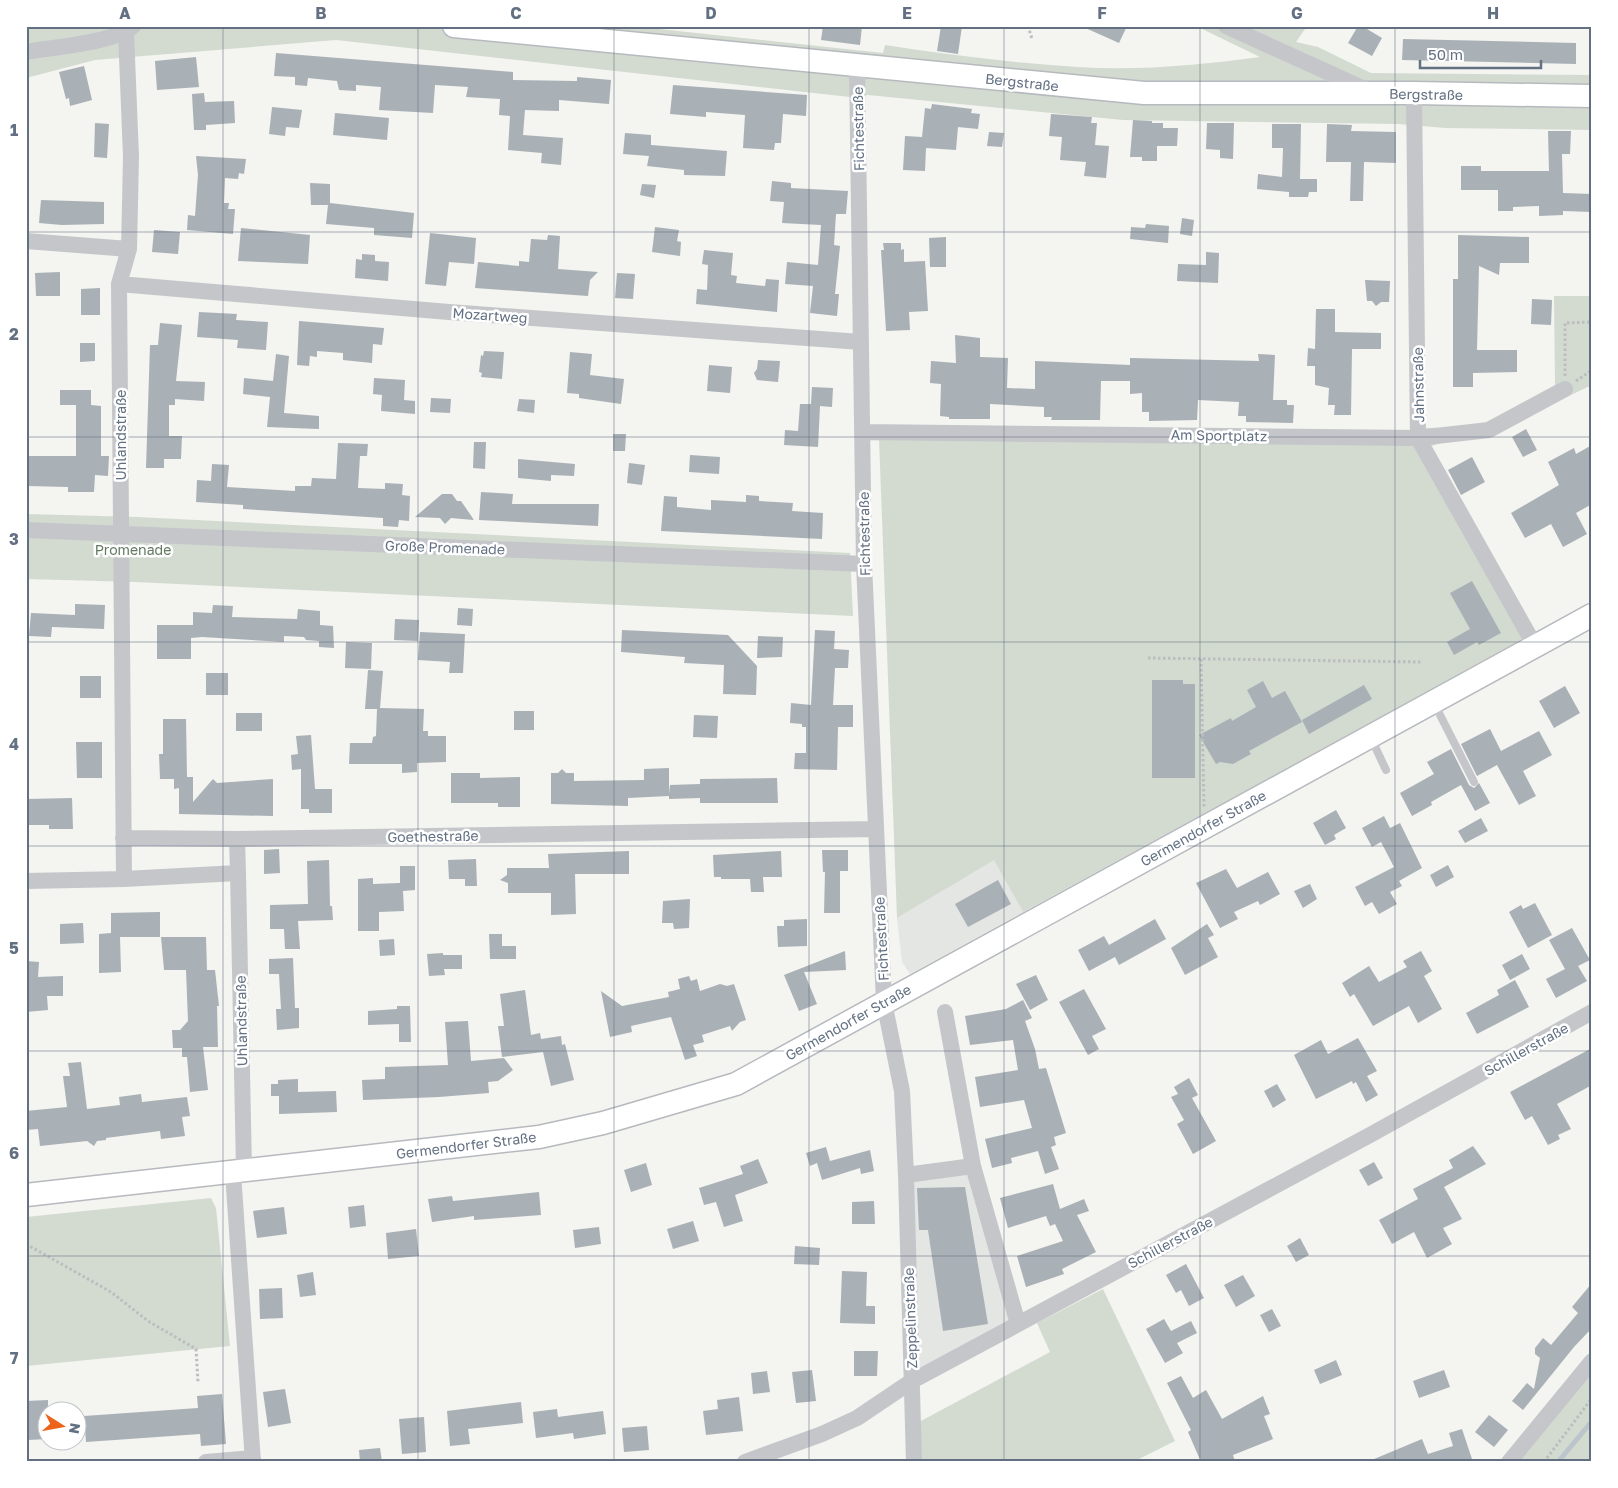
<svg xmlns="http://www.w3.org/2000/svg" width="1618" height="1488" font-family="'Golos Text',sans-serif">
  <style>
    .built { fill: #e4e6e3 }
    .green { fill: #d3dbd1 }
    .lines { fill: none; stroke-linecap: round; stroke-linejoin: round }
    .stream { stroke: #bcc5cc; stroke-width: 5 }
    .building { fill: #a9b0b6 }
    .secondary-casing { stroke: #b6b9be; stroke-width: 25 }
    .path { stroke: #bbbdbf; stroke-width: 3; stroke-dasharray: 2.5 2.5; stroke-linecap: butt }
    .lane { stroke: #c4c6ca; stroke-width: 8 }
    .street { stroke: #c4c6ca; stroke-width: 16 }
    .secondary { stroke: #fff; stroke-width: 22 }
    .grid { fill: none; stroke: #627082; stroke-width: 1; stroke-opacity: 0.55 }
    .labels { text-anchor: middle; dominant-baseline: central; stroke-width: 5; stroke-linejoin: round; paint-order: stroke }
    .street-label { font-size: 14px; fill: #627082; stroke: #fff }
    .park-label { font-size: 14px; fill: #637961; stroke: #fff }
    .neatline { fill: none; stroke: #627082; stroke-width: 2 }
    .grid-label { font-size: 16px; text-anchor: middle; font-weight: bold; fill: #627082 }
  </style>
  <rect width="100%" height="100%" fill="#f4f4f0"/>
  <path class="built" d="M994,859L1023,912L910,974L902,962L897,918Z
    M967,1161L1017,1334L918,1385L913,1167Z"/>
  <path class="green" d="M26,26H631L883,53L885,45C949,55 1014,63 1078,67C1138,71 1200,65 1260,57L1196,26H1307L1296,42L1318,47L1371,73L1592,75V130L1445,128L1398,124L1123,120L868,95L850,97L336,40L95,60L26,78Z
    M1554,296H1592V385L1482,437L1455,439L1431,446L1424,428L1477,427L1555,385Z
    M879,439L1414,445L1524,639L1023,912L994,860L897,918Z
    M26,514L137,517L850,553L853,616L135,582L26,579Z
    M211,1198L216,1208L230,1346L26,1366V1217Z
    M1103,1289L1175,1441L1133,1462H920L919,1422L1050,1352L1037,1323Z
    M1592,1373V1462H1515Z"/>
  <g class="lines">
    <path class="stream" d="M1558,1462L1592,1421"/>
  </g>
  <path class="building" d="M823,26H862L860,45L821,40Z
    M941,26H962L958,54L937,51Z
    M1081,26H1127L1119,43Z
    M1358,26H1362L1382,38L1372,56L1348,43Z
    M1403,39L1576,43V64L1402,60Z
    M276,53L513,72V80L577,81V77L611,80L609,104L559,100V111L525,110L523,135L563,138L561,165L541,163L542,153L508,150L510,116L499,115L500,99L466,97L468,87L435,85L433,113L379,110L381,87L356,85V91L339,90L337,81L308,78L307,86L295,85V77L274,76Z
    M196,57L199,87L157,90L155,61Z
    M84,66L92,100L70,106L69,98L66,99L59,72Z
    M673,85L807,95L806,116L783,114L781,143H775L774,150L743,148L745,115L706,112V117L670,114Z
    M204,93L205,102L234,101L235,123L206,125V130H194L192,94Z
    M932,104L972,109L971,113L980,114L978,129L958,127L956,150L926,148L925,171L903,170L905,136L922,137L925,108L931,109Z
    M272,107L302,110L299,128L286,127L285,136L269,134Z
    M335,113L389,118L387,140L333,135Z
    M1051,114L1092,117L1091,123H1097L1095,145L1109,146L1106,178L1084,176L1086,162L1060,160L1062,137L1049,136Z
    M1133,120L1152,121V123H1163V128H1178L1177,146H1157V161H1142V157H1130Z
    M95,123L109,124L107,158L94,157Z
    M1207,123H1234L1233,159L1220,158V150L1206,149Z
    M1272,124H1301L1300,179H1317V192H1309L1308,197H1289V192L1257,189L1258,174L1282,177L1283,148H1272Z
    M1327,124L1352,125L1351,131L1396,132V163L1364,162L1363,201H1350L1351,162H1326Z
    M1548,131H1571L1570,154H1562L1563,193L1592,194V212L1563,211V215L1539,216V206L1513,207V211H1498V190H1461V166H1481V171H1549Z
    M989,132L1004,133L1002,147L987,146Z
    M625,133L651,135V145L727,151L725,176L684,175V170L647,166L649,156L623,154Z
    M196,156L246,159L244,174L239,173L238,179L225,178L224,203H229L228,209H235L233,234L187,230L188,215L195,216L198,175Z
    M772,181L791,183V188L848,191L846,214H836L834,245L840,246L835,294H839L837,316L810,313L813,286L785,284L787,262L818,265L821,225L782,223L784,202L770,201Z
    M310,183L330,184V203L414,213L412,238L374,235V228L326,224L328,205H311Z
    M642,184L656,185L654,198L640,195Z
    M41,200L104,202V224L62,225L39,223Z
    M1182,218L1194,220L1192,236L1180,234Z
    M1146,224L1169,226L1168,243L1130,239L1131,227L1145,228Z
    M655,227L679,230L677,241L681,242L680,256L652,252Z
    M241,228L310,235L308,264L238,261Z
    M154,230L180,232L178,254L152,252Z
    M430,233L476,238L474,264L449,262L446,286L425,284Z
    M548,235L560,236L558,269L598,272L590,280L588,296L475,288L478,262L519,266V261L529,262L531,239L547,240Z
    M1458,235L1529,237V263H1500L1499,275L1479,266L1477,350H1517V372L1473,373V387H1453V279H1458Z
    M946,237V267H930L929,238Z
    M883,243H901V250L904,249V262L925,261L928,311L909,312L910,330L886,331L881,250H884Z
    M704,250L733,253L731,275L737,276L736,283L765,286L766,279L779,280L777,312L696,304L697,289L707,290L708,265L702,264Z
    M1206,252L1219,253L1218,283L1177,281L1178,264L1206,265Z
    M362,254L375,255V261L389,262L388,281L355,278L356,259L362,260Z
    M60,272V296H36L35,273Z
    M617,273L635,274L633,299L615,298Z
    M1365,280L1390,281L1389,302H1381L1376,306L1372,301H1367Z
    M100,288V315H81V289Z
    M1532,299L1552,300L1551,325L1531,324Z
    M1316,309H1335V332L1381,333V349H1352L1351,415H1334L1335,405H1328L1329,388L1315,385V366H1307L1308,348L1315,349Z
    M199,312L237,314L236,320L268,322L266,350L237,348L238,340L197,337Z
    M299,321L384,328L382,345L373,344L372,363L343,360V353L317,351V357L310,356L309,366L297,365Z
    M160,323L182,325L176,381L205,382L204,401L175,399V405H169V436H182L181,459H164V468H146L150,345H158Z
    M955,335L980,338V357L1008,358L1007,388L1035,389V361L1130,365V358L1259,361L1258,354L1275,355L1273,400H1287V405H1294L1293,423L1246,422V416H1238L1239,402L1198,400L1197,420L1149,421V412H1142V393L1130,394V381H1101L1100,420H1051L1052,417H1044V407L990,404V419H949V417L940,416L941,384L930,383L931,361L956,363Z
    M80,343H95V361L80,362Z
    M484,351L504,352L502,379L481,377L482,373L479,372L481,355L483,356Z
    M570,352L592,354L590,375L624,379L621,404L579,398V394L567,393Z
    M276,354L289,356L284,413L319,416V429L267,427L270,397L243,394L244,378L273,381Z
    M758,360L780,361L778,382L757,380L754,373L757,369Z
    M709,365L732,367L730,393L707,391Z
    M374,378L405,380L404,400L415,401V414L381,411L382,395L373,394Z
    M812,387L833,388L832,407L820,406L818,447L784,445L785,430L798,431L800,404H811Z
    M60,390H91V405L101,406V456H109L108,476L95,475L94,492H68V487L28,486V456H76V405H60Z
    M431,398L451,399L450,413L430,412Z
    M519,399L535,400L534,413L517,411Z
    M1526,429L1537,450L1523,457L1512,437Z
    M613,434H626L625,451H613Z
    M474,442H486L485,469L473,468Z
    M338,443L368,444L367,456H360L358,488L385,489V483L403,484L402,495L410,496L409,521L399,520L398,527L383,526V518L243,509V505L196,502L197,480L211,481L212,464L229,465L227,487L295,491V486H311L312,478L336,479Z
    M1592,445V504L1576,513L1587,534L1563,547L1551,524L1525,538L1511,513L1559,485L1548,462L1574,448L1576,454Z
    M690,455L720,457L719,474L689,472Z
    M1472,457L1485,482L1461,495L1448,470Z
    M518,459L575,464L574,476L551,475V481L518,478Z
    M629,463L645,465L642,485L627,483Z
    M481,492L513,494L512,504H599L598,526L479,520Z
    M442,494H452L457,501H461L474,520L451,518L445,524L440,518L415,517Z
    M746,495L759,496V501L793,503L792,511L823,513L822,539L661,531L664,496L677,497V507L711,510V500L746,502Z
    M1472,581L1501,633L1479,645L1477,642L1454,655L1447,642L1470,629L1450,593Z
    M75,604L105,605L104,629L52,627L51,637L29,636L31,613L75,615Z
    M213,605L233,606L232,617L297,619L298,609L320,611V625L333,626L334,648L319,647V641L306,640L304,637L284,636V642L202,637L191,638V659H157V625H193V612L212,613Z
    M458,608L473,609L472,626L457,625Z
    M395,619L419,620L418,641L394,640Z
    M622,630L728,635L757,666L756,695L723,694L724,665L684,663L685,657L621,652Z
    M815,630L835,631L834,649L849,650L848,668H835L833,705H853V727H838L837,770L794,769L795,753H806V727H802V724L790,723L791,703L811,705Z
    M420,632L465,634L463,673H449L450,662L418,660Z
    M758,636L783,637L782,657L757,658Z
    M346,642L372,643L371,669L345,668Z
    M368,670L383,671L380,708L424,709L423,731H428V736H446V762L417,763V772L402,773V764H349L350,743H372L373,737L376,736L377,709H365Z
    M206,673H228V695H206Z
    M80,676H101V698H80Z
    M1152,680H1183V684H1195V778H1152Z
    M1263,681L1272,698L1285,691L1302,722L1249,751L1251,754L1233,764L1220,762L1216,764L1199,735L1231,718L1232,721L1256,707L1247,690Z
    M1364,685L1372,699L1309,734L1302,720Z
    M1565,686L1580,713L1554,728L1539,701Z
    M514,711H534V730H514Z
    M236,713H262V731H236Z
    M694,715L718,716L717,738L693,737Z
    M163,719H186L187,777H193V802L213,779L217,783L273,779V816L179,814V788L174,789V779H160L159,754H163Z
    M1490,729L1501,751L1539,731L1552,755L1523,771L1536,796L1519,805L1497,765L1477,776L1461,744Z
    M311,735L315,789H332V813H309V809H301V769L292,770L291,755L298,754L296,736Z
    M76,742H102V778H77Z
    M1451,749L1469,785L1474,788L1479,783L1490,803L1475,811L1461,785L1431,802L1432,805L1412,816L1400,793L1434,774L1427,762Z
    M669,768V794L670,785L700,784V779L777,778L778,803H700V798L669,799V796L628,798V806L551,804V773H558L562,769L566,773H574V781L644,780V769Z
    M451,773H480V778L520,777V807H498V803H451Z
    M72,798L73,829H49V825H26V799Z
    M1336,810L1346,828L1334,835L1336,839L1325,845L1313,823Z
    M1384,816L1390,828L1400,823L1422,868L1399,881L1402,886L1390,892L1397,904L1379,914L1372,902L1365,906L1355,887L1394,867L1381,842L1372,847L1362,828Z
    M1481,818L1488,831L1465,843L1458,831Z
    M279,849L280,873L264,874V850Z
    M822,850H848V871H840V913H824L825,872H823Z
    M629,851V874H575L576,914L551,915V893H508V883L500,880L507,875V868H549L548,854Z
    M781,851L782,877H763L764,892H751L750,879H721V877H714L713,855Z
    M476,859L477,886H465V879H449L448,860Z
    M329,860L330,906H332L333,920L298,921L300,949H285L284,929H270V905L308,904L307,861Z
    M1448,865L1454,877L1436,887L1430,875Z
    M400,866H415V890L403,891L404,911L379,912V931H358V879L373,878V884L400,883Z
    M1226,869L1237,888L1268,872L1280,894L1260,905L1258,901L1234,912L1238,919L1220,928L1196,883Z
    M998,880L1011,904L968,927L955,904Z
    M1310,884L1317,899L1303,908L1294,891Z
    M690,899L689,928L674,929L673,923H662L663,901Z
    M1535,903L1552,935L1528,948L1509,912L1521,905L1523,909Z
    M160,912V937H120L121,972L99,973V934L111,933V913Z
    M807,919V946L778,947L777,926H784V920Z
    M1155,919L1166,939L1119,965L1115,957L1089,971L1078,950L1104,936L1109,945Z
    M83,923L84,943L60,944V924Z
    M1207,924L1214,935L1208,938L1218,957L1185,975L1171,948Z
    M1572,928L1590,960L1578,966L1587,981L1556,998L1546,979L1565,969L1549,940Z
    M489,934H502V946H516V959H490Z
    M161,937H206L207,970H215L219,1006H217L218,1047H203L208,1090L190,1092L187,1057H182V1048H173L172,1030H180L188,1021L186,970H164Z
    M394,939L395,955L380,956L379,940Z
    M845,951L846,970L804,972L817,1004L799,1011L784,975Z
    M1421,951L1432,971L1424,976L1442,1009L1418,1023L1409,1006L1373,1026L1354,994L1350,997L1342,983L1369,966L1379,982L1407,967L1403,961Z
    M443,953V955H462V969H444L445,975L429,976L427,954Z
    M1522,954L1530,969L1510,980L1502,965Z
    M293,958L295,1008H299V1028L277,1030L276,1009H281L279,974H269V959Z
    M26,961L39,962L38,977L63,976V996H47L48,1010L26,1012Z
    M1036,975L1048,1000L1030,1010L1016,984Z
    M689,976L691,981L697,979L700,991L720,984L727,986L734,984L746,1020L740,1022L732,1031L730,1026L702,1035L704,1042L693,1045L697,1056L685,1060L671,1017L631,1026L632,1032L610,1037L601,991L622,1006L669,997L668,992L680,989L678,979Z
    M1515,980L1529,1007L1477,1034L1466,1013L1499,995L1497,990Z
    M1084,989L1106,1029L1092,1036L1099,1049L1088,1055L1059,1002Z
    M525,990L531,1035L540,1033L541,1039L561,1036L562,1045L565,1044L574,1080L551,1086L543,1052L502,1057L498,1026H504L500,994Z
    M1023,1000L1032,1018L1025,1021L1035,1049L1039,1069L1046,1068L1066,1133L1054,1137L1056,1145L1051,1147L1059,1169L1045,1174L1038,1151L1011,1158L1012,1163L992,1168L985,1139L1032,1128L1024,1100L980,1107L975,1077L1018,1070L1013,1040L970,1045L965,1016L1006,1009Z
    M397,1006H410L411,1042H399V1024L368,1025V1011L397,1009Z
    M468,1021L471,1061L504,1058L513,1070L498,1081L488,1082L489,1093L439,1097L363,1100L362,1080L385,1079V1067L448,1065L445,1022Z
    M1358,1038L1377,1071L1367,1076L1378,1095L1366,1102L1356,1082L1353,1084L1352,1081L1316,1099L1294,1055L1321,1040L1328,1054Z
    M1592,1048V1085L1557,1104L1571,1129L1558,1135L1560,1139L1548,1145L1532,1116L1525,1120L1510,1092Z
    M81,1062L87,1109L120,1105L119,1097L141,1094L142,1102L187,1097L190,1116L182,1117L185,1136L161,1139L160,1131L106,1138V1140L97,1141L94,1146L87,1141L40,1146L38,1129L26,1130V1111L67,1107L63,1076H70L68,1063Z
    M1189,1078L1198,1095L1192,1098L1216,1141L1193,1154L1177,1124L1184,1120L1171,1097L1178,1094L1174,1087Z
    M298,1079V1092L336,1091L337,1112L279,1114V1096H271V1084H278V1080Z
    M1277,1084L1286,1100L1273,1108L1264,1091Z
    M1473,1146L1486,1164L1444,1187L1462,1219L1443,1228L1452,1244L1427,1258L1414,1232L1392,1244L1379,1220L1418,1199L1413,1189L1453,1168L1449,1160Z
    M826,1147L830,1161L870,1150L874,1171L861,1174L860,1168L822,1180L817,1163L810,1166L806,1153Z
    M758,1159L768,1183L735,1195L743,1221L724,1227L716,1202L704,1205L699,1188L743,1174L740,1166Z
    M1374,1162L1383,1178L1368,1186L1359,1170Z
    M646,1163L652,1185L631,1192L624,1170Z
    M1053,1184L1060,1209L1084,1199L1089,1211L1077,1215L1096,1252L1062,1269L1064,1274L1026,1287L1017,1256L1063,1241L1055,1224L1050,1226L1046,1216L1008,1228L1000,1198Z
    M965,1187L988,1324L943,1331L928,1230H919L917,1188Z
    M539,1192L541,1215L474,1220V1216L432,1222L428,1199L452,1196L453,1201Z
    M874,1201L875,1224H852V1202Z
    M364,1205L366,1226L350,1228L348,1207Z
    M284,1207L287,1234L257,1238L253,1211Z
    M693,1221L699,1241L673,1249L667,1229Z
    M599,1227L601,1244L575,1248L573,1230Z
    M416,1229L419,1256L388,1259L386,1233Z
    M1300,1238L1309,1255L1296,1262L1287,1246Z
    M795,1246L820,1248L819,1265L794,1264Z
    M1186,1264L1204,1298L1189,1306L1181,1290L1176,1293L1166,1275Z
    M842,1271L867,1272L866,1306H875V1324L840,1323Z
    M313,1272L316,1295L300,1297L297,1275Z
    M1243,1275L1255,1296L1236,1307L1224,1285Z
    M1592,1283V1328L1574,1347L1523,1410L1512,1401L1527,1383L1534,1389L1540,1358L1535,1354V1348L1543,1338L1551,1345L1578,1313L1572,1307Z
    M282,1288L283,1318L260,1319L259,1289Z
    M1272,1309L1281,1326L1269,1332L1260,1315Z
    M1164,1319L1171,1331L1191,1321L1197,1333L1177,1343L1183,1353L1165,1363L1146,1329Z
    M854,1351H878L877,1376H854Z
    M1336,1360L1342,1375L1320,1384L1314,1370Z
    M812,1370L816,1401L796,1403L792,1372Z
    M1444,1370L1450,1387L1419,1398L1413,1381Z
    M767,1371L770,1392L753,1394L751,1373Z
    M1181,1376L1193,1398L1206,1390L1222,1419L1263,1396L1270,1414L1264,1416L1273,1439L1233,1455L1235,1462H1201L1188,1432L1191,1430L1167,1383Z
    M285,1389L291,1423L268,1427L263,1392Z
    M222,1394L226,1444L201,1446L200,1434L86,1442L84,1416L198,1408L197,1396Z
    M739,1397L743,1431L706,1435L703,1411L718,1409L717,1400Z
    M48,1400V1439L28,1440L26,1401Z
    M521,1402L523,1423L468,1429L470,1444L450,1446L447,1411Z
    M557,1409L558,1417L603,1411L606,1434L574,1439L573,1433L536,1438L533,1412Z
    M1489,1415L1508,1430L1494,1447L1475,1432Z
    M424,1417L426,1452L402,1454L399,1419Z
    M647,1426L649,1450L624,1452L622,1428Z
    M1462,1429L1473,1462H1367L1422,1439L1428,1454L1453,1446L1449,1433Z
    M380,1448L382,1462H360L359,1450Z"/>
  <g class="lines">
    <g class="secondary-casing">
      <path id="secondary" d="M454,26L1144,93H1414L1592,96
        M26,1195L539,1137L603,1123L736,1084L1592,615"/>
    </g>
    <path class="path" d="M1028,26L1032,39
      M1565,376V323L1592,322
      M1576,381L1592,370
      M1148,658L1421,662
      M1201,659L1204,807
      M26,1244L111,1292L148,1321L196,1349L198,1382
      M1544,1462L1592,1398"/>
    <path class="lane" d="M1434,703L1474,782
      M1371,738L1386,770"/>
    <path class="street" d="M1226,26L1369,91
      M26,52C53,47 114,43 133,26
      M857,66L864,564L884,1002L902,1091L906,1175L914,1462
      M1414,93L1418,438L1535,646
      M26,241L129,249
      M119,284L449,312L861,342
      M863,432L1418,438L1489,430L1565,389
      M26,530L864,564
      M123,838L237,839
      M238,873L244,1170
      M124,879L119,284L129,249L131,157L126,32
      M26,881L124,879L238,873L237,839L875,829
      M973,1166L1018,1324
      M233,1173L253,1462
      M906,1175L973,1166L945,1012
      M206,1462L253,1458
      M745,1462L822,1434L857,1418L912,1381L1370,1135L1592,1012
      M1509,1462L1592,1361"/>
    <use href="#secondary" class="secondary"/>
  </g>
  <path class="grid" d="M223,26V1462M418,26V1462M614,26V1462M809,26V1462M1004,26V1462M1200,26V1462M1395,26V1462M26,232H1592M26,437H1592M26,642H1592M26,846H1592M26,1051H1592M26,1256H1592"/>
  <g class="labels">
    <g class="street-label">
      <text transform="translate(1022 82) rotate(6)">Bergstraße</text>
      <text transform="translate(1426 94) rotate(1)">Bergstraße</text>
      <text transform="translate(858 129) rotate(-91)">Fichtestraße</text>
      <text transform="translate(490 315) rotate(4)">Mozartweg</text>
      <text transform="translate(1418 385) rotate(-91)">Jahnstraße</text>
      <text transform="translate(120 435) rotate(-90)">Uhlandstraße</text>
      <text transform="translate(1219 435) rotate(1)">Am Sportplatz</text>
      <text transform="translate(864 534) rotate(-91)">Fichtestraße</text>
      <text transform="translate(445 547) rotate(2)">Große Promenade</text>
      <text transform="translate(1203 828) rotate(-29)">Germendorfer Straße</text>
      <text transform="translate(433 836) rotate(-1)">Goethestraße</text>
      <text transform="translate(881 939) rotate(-93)">Fichtestraße</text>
      <text transform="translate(241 1021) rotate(-91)">Uhlandstraße</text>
      <text transform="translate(848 1022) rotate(-29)">Germendorfer Straße</text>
      <text transform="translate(1526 1049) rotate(-29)">Schillerstraße</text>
      <text transform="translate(466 1145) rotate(-7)">Germendorfer Straße</text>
      <text transform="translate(1170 1242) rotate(-28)">Schillerstraße</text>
      <text transform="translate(910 1318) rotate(-92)">Zeppelinstraße</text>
    </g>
    <g class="park-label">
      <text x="133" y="549">Promenade</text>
    </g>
  </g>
  <rect width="1618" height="1488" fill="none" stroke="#ffffff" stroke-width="55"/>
  <g transform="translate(62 1426) rotate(101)"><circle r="24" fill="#ffffff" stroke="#c0c6cd"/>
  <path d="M0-4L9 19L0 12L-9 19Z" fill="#eb6419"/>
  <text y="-8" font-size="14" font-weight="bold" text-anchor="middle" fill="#627082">N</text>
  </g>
  <path d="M1420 60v8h121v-8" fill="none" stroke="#627082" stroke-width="2.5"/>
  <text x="1428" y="60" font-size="15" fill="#627082" stroke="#ffffff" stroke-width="4" paint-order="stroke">50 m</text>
  <rect x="28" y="28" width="1562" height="1432" class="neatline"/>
  <g class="grid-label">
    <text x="125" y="19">A</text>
    <text x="321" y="19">B</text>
    <text x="516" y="19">C</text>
    <text x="711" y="19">D</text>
    <text x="907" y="19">E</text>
    <text x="1102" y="19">F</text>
    <text x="1297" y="19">G</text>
    <text x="1493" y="19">H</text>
    <text x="14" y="136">1</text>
    <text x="14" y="340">2</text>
    <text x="14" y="545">3</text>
    <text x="14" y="750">4</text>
    <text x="14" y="954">5</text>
    <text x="14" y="1159">6</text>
    <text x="14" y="1364">7</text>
  </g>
</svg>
